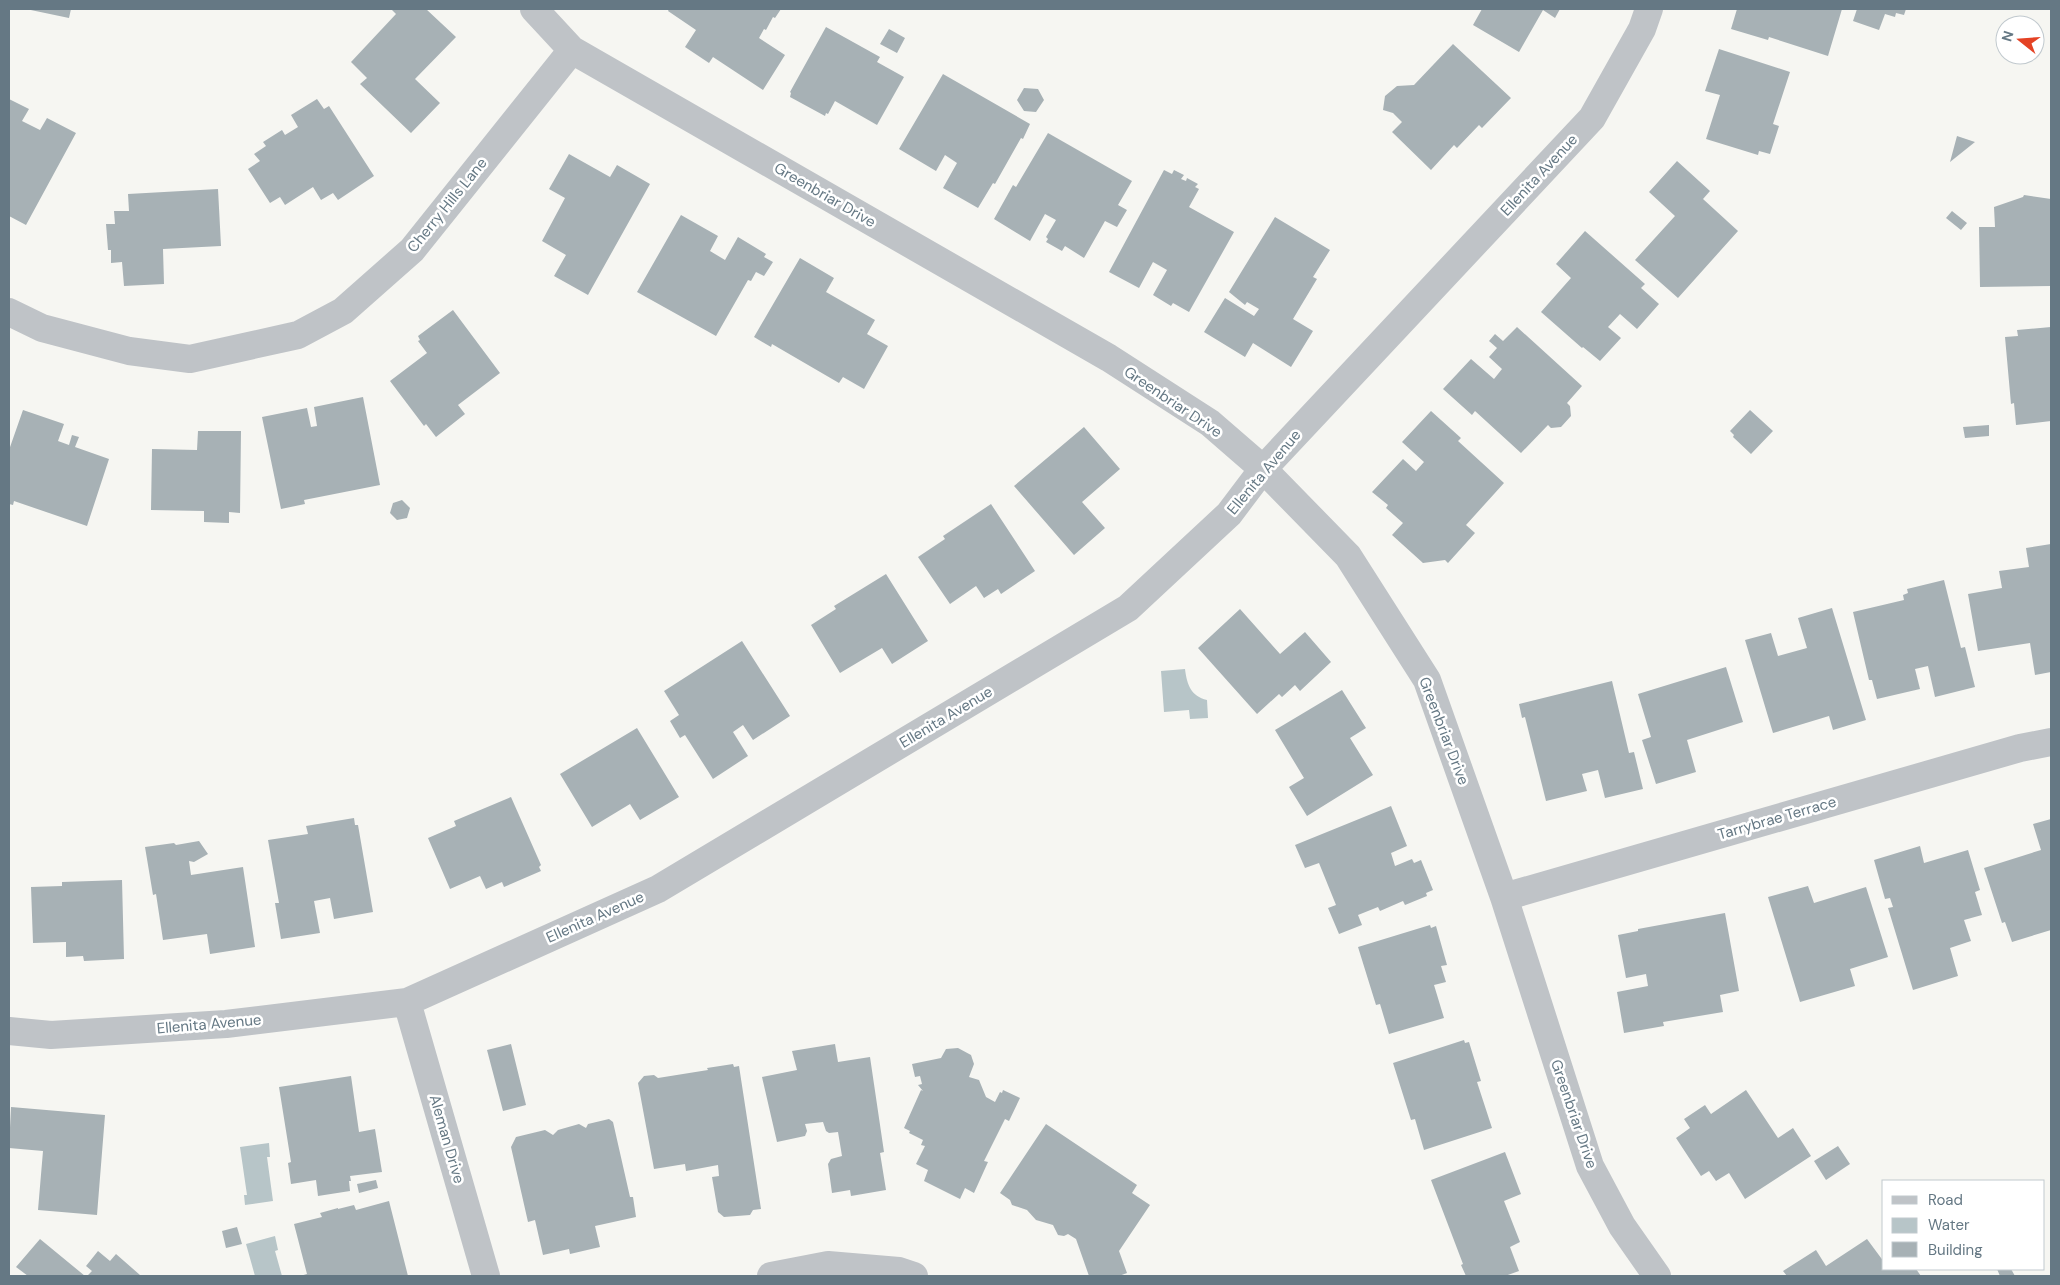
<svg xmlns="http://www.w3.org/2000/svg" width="2060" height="1285" font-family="'DM Sans',sans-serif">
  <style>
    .water { fill: #b7c5c8 }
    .building { fill: #a7b1b5 }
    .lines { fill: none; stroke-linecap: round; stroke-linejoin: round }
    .street { stroke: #bfc3c7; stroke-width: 28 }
    .labels { text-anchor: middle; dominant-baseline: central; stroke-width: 5; stroke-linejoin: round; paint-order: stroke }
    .street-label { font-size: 15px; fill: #657884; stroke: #fff }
  </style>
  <rect width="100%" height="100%" fill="#f6f6f2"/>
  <path class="water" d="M1185,669C1187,685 1191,696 1207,700L1208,718L1190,719L1189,710L1164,712L1161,671Z
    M269,1143L270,1157H267L273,1201L245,1205L244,1195H247L240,1147Z
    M275,1236L278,1250L275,1251L282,1276H255L246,1244Z"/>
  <path class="building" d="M26,9H71L69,18Z
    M393,9H426L456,37L415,79L440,103L411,133L360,84L367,78L351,62L396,14L392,10Z
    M669,9H781L775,18L773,17L766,30L764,29L759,38L785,55L763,90L713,57L709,63L685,47L696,30L668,11Z
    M1482,9H1560L1555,18L1543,10L1519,52L1473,25Z
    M1737,9H1842L1828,56L1769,37L1768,40L1731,29Z
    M1857,9H1906L1904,15L1896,13L1895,17L1885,14L1879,30L1853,21Z
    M826,27L880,57L877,62L904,77L877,125L835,101L828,114L826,113L825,116L790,97L791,93L790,92Z
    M889,29L905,38L897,53L880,44Z
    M1453,44L1511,98L1482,128L1479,125L1457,148L1454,145L1431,170L1392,132L1402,122L1393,113L1383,110L1385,96L1397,86L1414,85Z
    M1719,49L1790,72L1773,124L1779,126L1770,154L1759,151L1758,155L1706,139L1720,95L1705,91Z
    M943,74L1030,124L1023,139L1021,138L995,184L993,183L978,208L943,188L957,163L945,155L936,171L899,149Z
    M1024,88L1038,89L1044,100L1036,112L1024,111L1017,100Z
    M9,99L29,109L22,121L40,130L47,118L76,133L26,225L9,216Z
    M317,99L324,109L329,106L374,176L338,200L333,193L321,200L313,187L285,205L280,197L270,203L248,169L260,161L254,154L266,146L263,142L282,130L285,135L298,127L291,115Z
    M1048,133L1132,181L1118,205L1127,210L1117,227L1105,221L1084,258L1065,246L1062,251L1046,242L1048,239L1046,237L1056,220L1045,214L1030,241L994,219L1013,185L1016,187Z
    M1957,136L1975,142L1950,162Z
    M569,154L610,177L617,165L650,184L588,295L554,276L566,255L542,241L565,198L549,189Z
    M1677,161L1710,191L1703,199L1738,231L1678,298L1635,260L1675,216L1649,192Z
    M1164,170L1172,174L1174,170L1184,175L1181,179L1186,181L1187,178L1198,184L1195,187L1199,189L1189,207L1234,232L1189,312L1173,303L1171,306L1153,295L1167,270L1153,262L1139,288L1109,272Z
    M218,189L221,246L163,249L164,284L124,286L122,262L111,263V250H108L106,224H115L114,211H129L128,194Z
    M2024,195L2051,199V286L1980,287L1979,227H1995L1994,207L2023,197Z
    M1952,211L1967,223L1961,230L1946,218Z
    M681,215L718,236L710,251L725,260L738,237L766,254L764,257L773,262L764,276L756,272L751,281L748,280L716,336L637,292Z
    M1275,217L1330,250L1313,277L1317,279L1293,319L1313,331L1291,367L1253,343L1245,357L1204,332L1225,298L1254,316L1259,309L1247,302L1245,305L1229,292Z
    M1585,231L1645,284L1641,288L1659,304L1637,329L1620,314L1608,327L1621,338L1600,361L1583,347L1582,348L1541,312L1571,278L1556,264Z
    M800,258L834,278L826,292L875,320L867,334L888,346L864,389L843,377L839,383L772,344L771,347L754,337Z
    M453,310L500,373L458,405L465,414L436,437L426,424L424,426L390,381L427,353L418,341L420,340L418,336Z
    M1517,327L1582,386L1567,403L1570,406L1571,416L1561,427L1551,428L1548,425L1521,453L1475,411L1472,415L1443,389L1471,359L1494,379L1502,369L1489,357L1497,348L1489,341L1495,334L1503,341Z
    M2051,327V421L2016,425L2014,403L2011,404L2005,337L2018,336L2017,330Z
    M363,397L380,485L304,500L305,504L281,509L262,417L307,408L311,427L317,426L314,407Z
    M23,410L64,424L58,441L69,445L72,435L79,437L75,447L109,459L87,526L14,501L13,505L9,504V450Z
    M1750,410L1773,431L1751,454L1733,437L1734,435L1730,431Z
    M1431,411L1461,438L1458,441L1504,483L1466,525L1475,533L1448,563L1445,560L1423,563L1392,535L1403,523L1386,508L1388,505L1372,492L1403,459L1416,471L1424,462L1402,442Z
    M1989,425V436L1965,438L1963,427Z
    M1084,427L1120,469L1082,502L1105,528L1074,555L1014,486Z
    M198,431H241L240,513L229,512V523L204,522V511L151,510L152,449L197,450Z
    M402,500L410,508L407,518L397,520L390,513L393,503Z
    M991,504L1035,571L1001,594L998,589L984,598L976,586L950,604L918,557L945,539L943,536Z
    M2051,544V672L2035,675L2030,643L1978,651L1968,594L2002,588L1999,571L2029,567L2026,548Z
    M886,574L928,641L892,664L882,648L840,673L811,625L836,609L834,606Z
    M1944,580L1961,648L1965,647L1975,687L1935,697L1928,666L1915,669L1920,689L1877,699L1872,680H1869L1853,612L1904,600L1903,595L1908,593L1907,589Z
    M1832,608L1866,720L1833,730L1829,716L1773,733L1745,640L1771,633L1778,656L1807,648L1798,618Z
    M1240,609L1280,654L1305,632L1331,662L1300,691L1295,685L1282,697L1279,694L1257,714L1198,648Z
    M742,641L790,716L753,740L743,725L733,732L748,756L713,779L685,735L680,738L670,721L679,715L664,691Z
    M1726,667L1743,722L1687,740L1696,772L1656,784L1642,740L1651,737L1638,694Z
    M1612,681L1629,753L1634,752L1643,789L1605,798L1598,770L1582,774L1587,791L1546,801L1525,717L1522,718L1519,704Z
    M1342,690L1366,728L1350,738L1373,775L1307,816L1289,787L1304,778L1275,730Z
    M637,728L679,797L640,820L630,804L592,827L560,774Z
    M511,797L541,865L539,867L541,871L504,887L502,882L486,889L480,876L450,889L428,838L456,826L454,821Z
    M1391,806L1407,846L1391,853L1395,866L1412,859L1414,863L1421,860L1433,890L1426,893L1427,896L1405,905L1403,901L1380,911L1378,907L1358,915L1362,925L1339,934L1328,908L1336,905L1319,863L1305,868L1295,845Z
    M354,818L355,825H358L373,912L334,919L330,898L314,901L320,933L281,939L275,903H279L268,840L308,834L306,826Z
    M2051,819V930L2012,942L2005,922L2002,923L1984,868L2041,850L2033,824Z
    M199,841L208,854L194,862L189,861L191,875L243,867L255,947L210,954L207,934L163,940L156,894L153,895L145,847L174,843L176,845Z
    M1920,846L1924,863L1968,850L1980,890L1975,892L1982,915L1964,920L1971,941L1950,948L1958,976L1913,990L1888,908L1893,907L1890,898L1885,899L1874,860Z
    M122,880L124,959L84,961L83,956L66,957V942L33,943L31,887L62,886V882Z
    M1808,886L1814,903L1866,887L1888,957L1850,969L1855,986L1800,1002L1768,897Z
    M1725,913L1739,991L1720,995L1723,1012L1663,1022L1664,1026L1624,1033L1617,992L1648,986L1646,974L1626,978L1618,935L1638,931V929Z
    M1430,925L1431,928L1436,926L1447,965L1441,966L1446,982L1434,985L1444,1018L1389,1034L1380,1004L1376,1005L1358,947Z
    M1464,1040L1465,1043L1469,1042L1481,1081L1477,1082L1492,1128L1424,1150L1415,1119L1411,1120L1393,1063Z
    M511,1044L526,1105L503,1111L487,1050Z
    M835,1044L838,1062L870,1057L884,1152L880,1153L886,1190L851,1196L850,1190L832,1193L828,1164L831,1159L842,1156L838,1132L829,1133L826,1131L823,1122L805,1124L807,1131L805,1136L777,1142L762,1077L797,1070L792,1051Z
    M958,1048L971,1055L974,1064L969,1077L979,1080L986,1097L995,1102L1000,1092L1002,1093L1003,1090L1020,1098L1009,1121L1005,1119L984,1161L988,1162L974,1193L965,1188L960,1199L924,1181L928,1170L916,1164L925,1146L921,1145L923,1140L909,1133L910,1131L904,1128L921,1090L923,1091L918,1085L922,1084L920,1076L915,1077L912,1064L941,1058L946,1049Z
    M733,1064L734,1067L739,1066L761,1209L753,1210L750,1215L724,1217L718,1212L712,1177L719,1176L718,1165L686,1171L685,1164L654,1169L638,1083L644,1076L654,1075L658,1078L708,1070L707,1068Z
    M351,1076L359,1132L375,1129L382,1172L350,1176L351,1181H349L350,1191L318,1196L316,1180L291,1184L288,1163L291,1162L279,1087Z
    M1746,1090L1778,1138L1793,1128L1811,1156L1745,1199L1729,1173L1716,1181L1709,1171L1701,1176L1676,1138L1690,1128L1684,1119L1705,1105L1711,1114Z
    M11,1107L105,1115L97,1215L38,1210L43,1151L9,1148Z
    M609,1119L613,1122L630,1197H633L636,1217L595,1226L600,1247L570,1254L569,1249L543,1255L535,1220L528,1222L511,1147L516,1137L545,1130L553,1135L558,1130L579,1124L586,1128L588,1124Z
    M1046,1124L1137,1185L1132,1193L1150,1205L1119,1251L1127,1273L1119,1276H1089L1076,1239L1068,1234L1064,1236L1058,1235L1053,1225L1036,1220L1027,1210L1012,1205L1010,1200L1000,1193Z
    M1838,1146L1850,1164L1826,1180L1814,1161Z
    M1505,1152L1521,1194L1504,1201L1520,1242L1510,1247L1519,1271L1505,1276H1466L1461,1265L1463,1264L1431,1180Z
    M376,1180L378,1188L359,1193L357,1184Z
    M389,1201L408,1276H300L307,1274L294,1224L322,1217L320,1213L338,1208V1209L354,1205L356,1210Z
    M237,1227L242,1244L226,1248L222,1231Z
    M40,1239L85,1276H28L16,1267Z
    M1867,1239L1884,1262V1269H1916L1921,1276H1787L1783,1271L1816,1250L1826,1266Z
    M98,1251L110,1261L116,1254L140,1275L87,1276L92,1271L86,1266Z
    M1997,1269H2011L2015,1276H2000Z"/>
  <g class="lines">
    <path class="street" d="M534,9L572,50L1109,358L1210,423L1263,469L1348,556L1427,680L1504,897L1590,1166L1622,1226L1657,1276
      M9,312L42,328L129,351L190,359L298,335L343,311L412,250L572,50
      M1504,897L2020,748L2051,742
      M407,1002L486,1276
      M9,1031L51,1035L226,1024L407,1002L658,889L1128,608L1229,514L1263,469L1592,118L1642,29L1649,9
      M771,1276L828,1265L899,1271L914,1276"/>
  </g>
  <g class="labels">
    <g class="street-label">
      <text transform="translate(1539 175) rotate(-47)">Ellenita Avenue</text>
      <text transform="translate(825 195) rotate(30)">Greenbriar Drive</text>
      <text transform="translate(447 205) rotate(-51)">Cherry Hills Lane</text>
      <text transform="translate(1173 402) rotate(34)">Greenbriar Drive</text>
      <text transform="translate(1264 472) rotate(-50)">Ellenita Avenue</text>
      <text transform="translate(946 717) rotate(-31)">Ellenita Avenue</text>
      <text transform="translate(1444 731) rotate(69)">Greenbriar Drive</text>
      <text transform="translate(1777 818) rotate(-16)">Tarrybrae Terrace</text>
      <text transform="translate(595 917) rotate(-24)">Ellenita Avenue</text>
      <text transform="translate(209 1024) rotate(-5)">Ellenita Avenue</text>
      <text transform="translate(1574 1114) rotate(71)">Greenbriar Drive</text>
      <text transform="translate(447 1139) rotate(74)">Aleman Drive</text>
    </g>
  </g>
  <rect width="2060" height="1285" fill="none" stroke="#657884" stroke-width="20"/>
  <rect x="1882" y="1180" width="162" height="90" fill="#ffffff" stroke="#c1c9ce"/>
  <rect x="1892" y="1196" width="25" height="8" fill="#bfc3c7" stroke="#c1c9ce"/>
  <text x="1928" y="1205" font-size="15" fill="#657884">Road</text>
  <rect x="1892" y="1218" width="25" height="15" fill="#b7c5c8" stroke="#c1c9ce"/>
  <text x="1928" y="1230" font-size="15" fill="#657884">Water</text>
  <rect x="1892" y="1242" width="25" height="15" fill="#a7b1b5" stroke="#c1c9ce"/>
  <text x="1928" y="1255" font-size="15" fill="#657884">Building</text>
  <g transform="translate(2020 40) rotate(287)"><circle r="24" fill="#ffffff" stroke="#c1c9ce"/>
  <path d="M0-4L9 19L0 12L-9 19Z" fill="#e44224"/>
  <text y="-8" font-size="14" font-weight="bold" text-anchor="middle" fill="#657884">N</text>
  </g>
</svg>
